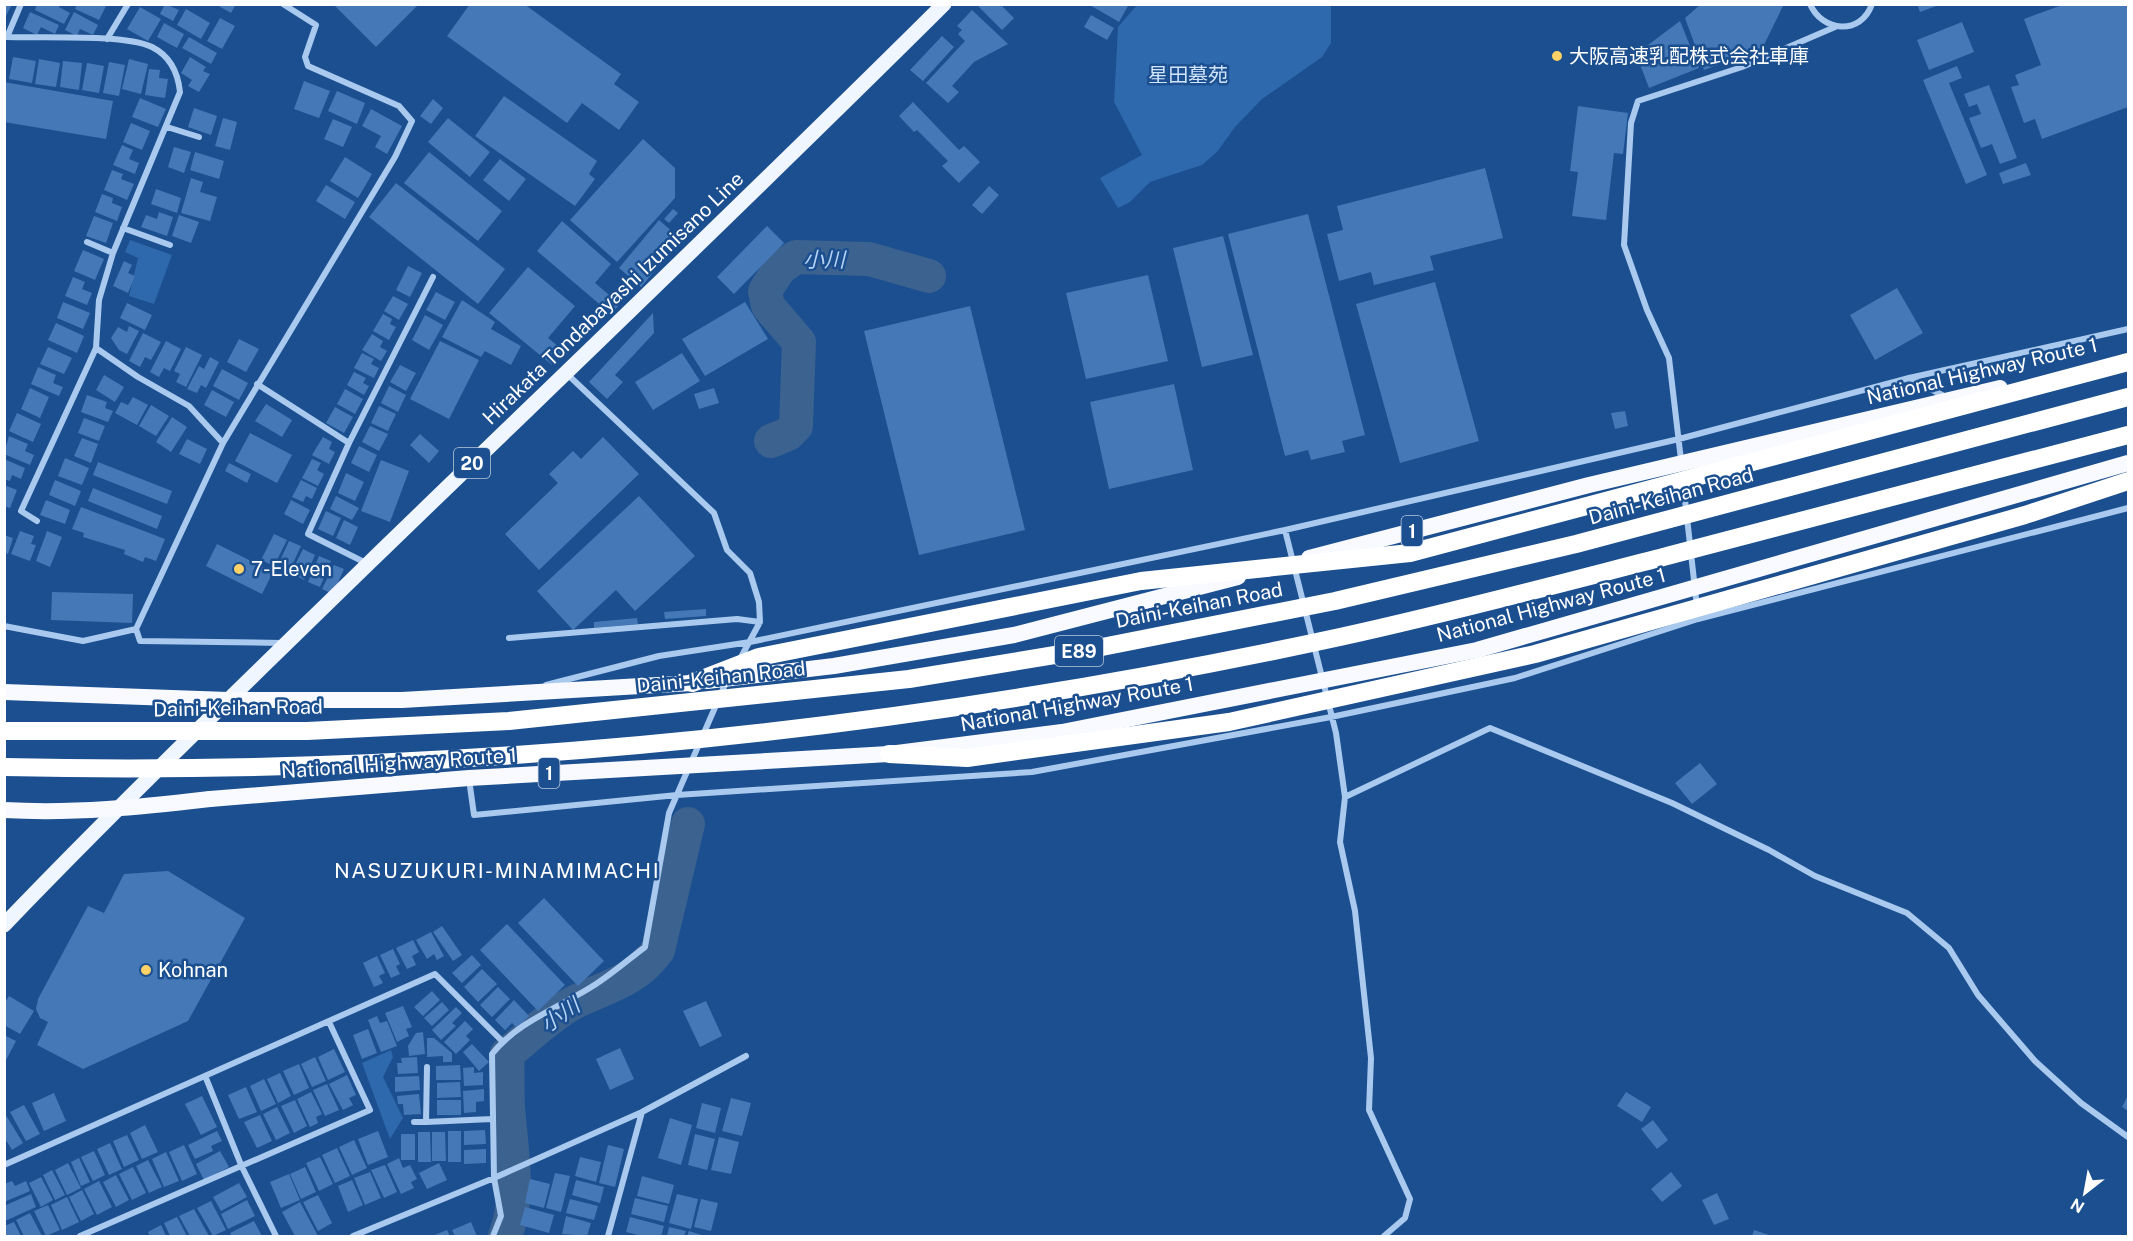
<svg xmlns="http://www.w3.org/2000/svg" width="2133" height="1241" font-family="'Public Sans','Noto Sans JP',sans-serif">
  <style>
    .green { fill: #2e69ad }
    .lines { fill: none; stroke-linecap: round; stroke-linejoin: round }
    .river { stroke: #3c6290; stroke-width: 34 }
    .building { fill: #4478b7 }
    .minor { stroke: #a9c9ee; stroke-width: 6 }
    .primary { stroke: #f0f6ff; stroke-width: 15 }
    .trunk { stroke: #f8faff; stroke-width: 16 }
    .trunk-bridge { stroke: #f8faff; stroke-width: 16 }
    .motorway-bridge { stroke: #fff; stroke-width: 18 }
    .poi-dot { fill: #ffd166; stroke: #1b4f8f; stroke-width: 2 }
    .labels { text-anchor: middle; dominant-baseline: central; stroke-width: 5; stroke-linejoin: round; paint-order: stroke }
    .shield { fill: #1b4f8f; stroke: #bbcadd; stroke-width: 1.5 }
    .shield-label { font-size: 18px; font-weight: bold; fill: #fff }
    .poi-label { font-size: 20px; fill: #fff; stroke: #1b4f8f; text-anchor: start }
    .park-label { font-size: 20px; fill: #cfe3fa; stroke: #1b4f8f }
    .street-label { font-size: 20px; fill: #fff; stroke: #1b4f8f }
    .water-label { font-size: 21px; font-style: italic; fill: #b5d3f5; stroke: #1b4f8f }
    .neighbourhood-label { font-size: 21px; letter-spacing: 1.5px; fill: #fff; stroke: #1b4f8f }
  </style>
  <rect width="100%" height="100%" fill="#1b4f8f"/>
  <path class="green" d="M1137,5H1331V43L1322,57L1262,99L1235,127L1217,152L1202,165L1150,182L1130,202L1118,208L1100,178L1142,155L1114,102L1118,27Z
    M130,240L172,255L154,304L129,296L138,258L125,252Z
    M391,1050L393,1057L383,1077L403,1118L390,1139L362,1063Z"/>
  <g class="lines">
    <path class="river" d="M771,441L788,434L796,426L799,342L768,306L765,291L780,268L796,257L869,259L929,276
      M505,1236C521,1195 511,1150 508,1106C507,1089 508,1071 507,1054C528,1037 550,1016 573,1003C607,986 635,982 658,950L688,824"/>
  </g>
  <path class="building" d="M4,4L11,6L4,20Z
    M37,4H60L59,7L70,13L64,24L35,10Z
    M77,4H103L106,6L99,20L75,9Z
    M165,4L179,10L173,21L160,14Z
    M215,4H236L231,13Z
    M333,4H419L376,47Z
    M470,4H524L621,74L614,84L639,102L619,130L582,103L567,123L447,36Z
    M976,4H1000L1014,18L1002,30Z
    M1088,4H1129L1119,22Z
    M1701,4H1784L1762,49L1704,70L1685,18Z
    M1917,4H1939V5L1920,12Z
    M2065,4H2128V107L2042,139L2035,119L2024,123L2011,87L2019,85L2015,75L2041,65L2024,19Z
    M140,7L161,19L148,41L127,29Z
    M186,9L210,23L201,39L177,25Z
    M972,10L1008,44L974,62L952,86L959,92L948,103L926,83L965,41L958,34L962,30L957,26Z
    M30,12L59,25L55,34L41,27L37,35L23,28Z
    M74,12L98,25L93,35L80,29L77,36L65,30Z
    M1091,15L1114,28L1107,40L1084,27Z
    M220,18L235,26L222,49L207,41Z
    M1680,21L1699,68L1649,88L1636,54Z
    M1962,22L1974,52L1929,70L1917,40Z
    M164,23L184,34L177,48L157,37Z
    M942,36L954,47L923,81L910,70Z
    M189,37L217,53L211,64L182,48Z
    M13,57L36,61L32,83L9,79Z
    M190,57L206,67L203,71L210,74L199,92L188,86L192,80L181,73Z
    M39,59L60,63L56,87L35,84Z
    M129,59L148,64L141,94L122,89Z
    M63,61L82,63L79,90L60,87Z
    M109,62L125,65L119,96L103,93Z
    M87,63L104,66L99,93L82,90Z
    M1957,66L1962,78L1949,83L1987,175L1966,184L1923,80Z
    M149,69L160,70L159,78L168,79L165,98L145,95Z
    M304,81L330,91L319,118L294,109Z
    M4,82L113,101L106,139L4,122Z
    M1989,85L2017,158L2000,164L1992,144L1981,148L1969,118L1981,114L1977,104L1969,107L1964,94Z
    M337,91L365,103L357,124L328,111Z
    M504,96L597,161L589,174L595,179L575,206L475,136Z
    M140,98L166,109L158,127L132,117Z
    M433,99L443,108L431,124L420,116Z
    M913,102L959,150L964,146L980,162L959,183L942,166L948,161L917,130L914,132L899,116Z
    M1578,106L1628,113L1623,154L1614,153L1606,220L1572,216L1578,172L1570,171Z
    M194,108L217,116L211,135L188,127Z
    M371,109L402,126L387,154L375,147L381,136L362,126Z
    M223,118L237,122L230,150L215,146Z
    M448,118L490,152L470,177L428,142Z
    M333,119L352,127L343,147L324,139Z
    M131,123L150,131L142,150L123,142Z
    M643,139L675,168V198L617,262L570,220Z
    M122,145L133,150L129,159L139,163L135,174L113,165Z
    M174,147L191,152L184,173L168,167Z
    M195,152L224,161L219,179L190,170Z
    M429,152L502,211L478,241L404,183Z
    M345,157L372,174L358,198L330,181Z
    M500,159L526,179L509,201L483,180Z
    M2026,163L2031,175L2003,184L1999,173Z
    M1485,168L1503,238L1430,256L1434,270L1374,285L1371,272L1339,281L1327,234L1343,230L1337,206Z
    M112,170L123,174L121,179L134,184L127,200L104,190Z
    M191,178L203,182L200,192L217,197L210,221L181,213Z
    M396,183L505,269L478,304L369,217Z
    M326,185L355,202L345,219L316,201Z
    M989,186L999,195L982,214L972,205Z
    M156,189L181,198L177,213L151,204Z
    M102,194L113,198L112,203L122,207L117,221L95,212Z
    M673,209L678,213L669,223L664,219Z
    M159,212L173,217L167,236L141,227L146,215L157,219Z
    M1308,214L1365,435L1342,441L1345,452L1311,460L1308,450L1285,456L1228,234Z
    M179,215L199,222L191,243L172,236Z
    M94,216L113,223L106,243L86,236Z
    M659,220L674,233L676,246L641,287L619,268Z
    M562,221L611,264L595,283L620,304L611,314L537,251Z
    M767,226L784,243L734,294L717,277Z
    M1223,236L1253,355L1202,367L1173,248Z
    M83,250L104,259L95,280L74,271Z
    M124,261L132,265L128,273L135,276L128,293L113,286Z
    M408,266L422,273L410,297L396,290Z
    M528,267L575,306L548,338L564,351L552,365L489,313Z
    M1148,275L1168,361L1086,379L1066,293Z
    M73,277L85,282L82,289L92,293L87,305L65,296Z
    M1435,282L1479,441L1400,463L1356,304Z
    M1897,288L1923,333L1875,360L1850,315Z
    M436,292L455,302L445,320L426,310Z
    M393,296L408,304L399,320L384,311Z
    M462,300L495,322L491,329L521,346L511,365L485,351L481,357L442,337Z
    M63,302L90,313L83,329L57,318Z
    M745,302L768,339L705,376L682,339Z
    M127,303L152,315L145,330L120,318Z
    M970,306L1025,530L919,555L864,331Z
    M653,313L654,333L615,375L623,382L607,399L589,382Z
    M383,314L392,319L390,324L396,327L389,340L373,331Z
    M425,315L443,325L429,350L412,340Z
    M56,323L84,336L77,353L48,340Z
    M129,326L139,331L127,354L119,350L111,338L118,327L127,332Z
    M143,333L161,342L151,360L145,357L140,367L129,361Z
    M372,334L383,341L380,347L387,351L381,361L362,350Z
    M239,339L259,349L246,372L227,362Z
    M166,341L181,349L170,371L164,368L159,377L150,372Z
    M440,341L479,360L449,419L410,399Z
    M48,347L72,358L64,374L40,364Z
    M186,347L202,355L186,387L176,382L180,374L174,371Z
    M362,353L374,359L371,364L379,368L374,378L354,368Z
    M682,353L700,381L653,410L635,382Z
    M210,357L219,362L206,388L201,385L197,393L187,389L199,366L204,369Z
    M400,365L416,373L406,391L390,382Z
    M38,367L56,375L53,383L63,387L59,396L31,384Z
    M222,369L248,383L239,400L213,386Z
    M354,372L366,378L363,383L369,386L364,395L347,385Z
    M104,375L124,387L115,402L96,390Z
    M1174,384L1193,470L1109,489L1090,402Z
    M389,386L406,395L398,412L381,403Z
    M30,388L49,397L40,418L21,409Z
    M714,388L719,403L699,409L694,394Z
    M345,389L363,399L355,414L337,404Z
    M212,390L234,402L226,417L204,405Z
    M87,395L107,402L105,408L113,411L108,422L81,412Z
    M133,397L148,405L137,425L115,413L121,402L128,405Z
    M266,404L292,420L282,437L255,421Z
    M151,405L169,416L156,436L139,426Z
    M379,406L396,414L388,431L371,423Z
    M335,407L353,417L344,433L326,423Z
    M1625,411L1628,426L1615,429L1611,413Z
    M17,413L41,424L33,442L9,431Z
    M172,417L187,427L171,452L156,442Z
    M84,418L105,426L99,441L78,433Z
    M370,426L388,434L379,451L362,442Z
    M250,433L292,455L277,483L235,461Z
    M420,434L439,451L429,463L410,445Z
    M9,436L28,444L25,451L34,455L30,465L4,454Z
    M323,437L332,442L329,449L335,452L329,464L312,455Z
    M603,437L639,474L539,570L505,534L558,483L549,474L573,451L581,459Z
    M82,438L98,444L91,463L74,456Z
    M187,439L207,449L200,464L179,454Z
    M359,446L377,455L369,472L351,463Z
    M65,458L89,468L82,485L58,476Z
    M4,459L25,468L21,479L12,475L10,481L4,479Z
    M312,459L321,463L317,470L324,474L318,486L302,478Z
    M381,460L409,471L390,522L361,511Z
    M98,462L172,491L167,504L93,475Z
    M229,463L251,474L247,483L225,471Z
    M346,473L364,482L355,501L338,493Z
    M55,480L81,491L75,506L49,495Z
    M301,480L317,488L312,499L306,496L303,502L292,497Z
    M4,485L17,490L10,508L4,506Z
    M93,488L162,516L157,529L88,501Z
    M336,496L359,508L352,520L330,509Z
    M639,496L695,556L635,611L616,590L573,630L537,591Z
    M46,500L70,510L65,524L40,515Z
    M291,500L310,510L303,524L284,514Z
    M81,507L165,539L156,561L145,557L143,562L124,554L125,550L83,537L84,533L72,529Z
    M326,511L341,518L333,536L318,529Z
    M344,520L358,527L350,545L336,538Z
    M20,531L34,536L31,544L36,545L30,561L11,554Z
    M47,531L62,537L50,567L36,561Z
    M274,534L287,540L274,566L261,560Z
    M4,535L13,538L8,554L4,553Z
    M289,541L301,546L289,572L277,567Z
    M217,544L273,572L262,594L206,566Z
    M303,549L315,555L304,580L291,573Z
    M319,556L331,561L320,587L308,582Z
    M334,565L344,569L333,594L322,589Z
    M52,592L133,594L132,623L51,620Z
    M706,609V616L665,619L664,612Z
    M637,618L638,624L594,628V622Z
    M1700,763L1717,784L1692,804L1675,783Z
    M168,871L245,918L188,1021L83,1069L37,1045L48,1022L40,1018L36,1009L38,999L88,906L104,913L124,874Z
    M544,898L604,961L578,986L518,923Z
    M507,924L565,985L538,1011L480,950Z
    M442,926L462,955L453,961L433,932Z
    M431,932L444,956L437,960L434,954L427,959L416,940Z
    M413,940L419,952L412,956L416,965L407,969L396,948Z
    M393,949L400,964L396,966L400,974L391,978L380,955Z
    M472,955L481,965L462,983L452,973Z
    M377,956L385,973L379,976L383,983L374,987L363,963Z
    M482,969L497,984L478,1002L464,987Z
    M498,987L510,999L492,1017L480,1005Z
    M432,991L440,1000L423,1016L414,1007Z
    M9,996L34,1011L20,1034L4,1025V1004Z
    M514,1000L529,1016L517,1028L512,1023L505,1030L495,1020Z
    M706,1001L722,1036L700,1047L683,1011Z
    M442,1002L449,1010L432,1026L424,1018Z
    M403,1006L412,1027L406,1029L409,1036L397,1042L385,1013Z
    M456,1007L462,1013L452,1023L456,1026L441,1040L432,1030Z
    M377,1016L380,1023L387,1021L397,1046L381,1052L368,1020Z
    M465,1021L473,1029L466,1036L470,1040L456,1054L444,1042Z
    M368,1029L377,1053L362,1059L353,1035Z
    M423,1032L425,1054L409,1056L408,1046L416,1033Z
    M4,1035L16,1041L4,1064Z
    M427,1038H434L452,1053V1062H443V1056L427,1057Z
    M472,1044L489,1062L479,1071L463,1052Z
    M620,1048L634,1079L610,1090L596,1059Z
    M334,1049L345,1072L328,1080L318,1057Z
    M315,1057L326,1081L312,1087L301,1064Z
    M417,1057L418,1073L398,1074L397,1063H402L401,1058Z
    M299,1064L309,1088L294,1095L283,1071Z
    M460,1065L461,1080H436V1066Z
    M474,1067V1073L483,1072V1085L464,1086L463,1068Z
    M280,1073L291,1096L278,1103L267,1079Z
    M347,1075L356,1095L349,1098L353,1105L343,1110L329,1084Z
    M419,1076L420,1090L395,1092V1077Z
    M264,1079L276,1104L261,1111L250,1086Z
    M460,1082L461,1097L437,1098V1083Z
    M327,1084L339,1110L325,1116L313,1090Z
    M246,1087L257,1112L239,1119L228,1095Z
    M484,1089V1101L476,1102V1112L464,1113L463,1091Z
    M311,1092L322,1114L316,1117L318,1123L310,1127L297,1099Z
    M1626,1092L1651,1107L1642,1122L1617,1106Z
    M54,1093L66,1121L44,1131L32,1103Z
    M419,1094L421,1114L404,1115L403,1104H398L397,1096Z
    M2128,1095V1111L2122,1107Z
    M202,1096L217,1127L201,1135L185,1104Z
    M731,1098L751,1103L742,1136L722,1131Z
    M295,1100L307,1126L294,1133L281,1106Z
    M437,1100H461V1115H437Z
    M702,1103L721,1108L715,1133L696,1128Z
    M24,1105L40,1134L26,1141L10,1112Z
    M277,1107L290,1133L276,1140L263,1114Z
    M4,1112L23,1143L12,1150L4,1137Z
    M260,1115L272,1141L257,1148L244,1122Z
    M670,1118L692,1125L681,1165L658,1158Z
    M1653,1120L1668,1140L1657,1149L1641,1129Z
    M145,1125L158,1152L142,1159L130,1133Z
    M485,1130L486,1144L464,1145V1131Z
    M217,1131L222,1141L211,1146L213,1151L195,1159L188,1145Z
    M378,1131L388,1157L368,1165L358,1139Z
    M448,1131H461V1162H448Z
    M418,1132H430L431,1162H418Z
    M432,1132H445L446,1161H432Z
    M401,1134H415V1160H401Z
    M695,1134L715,1139L707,1170L688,1165Z
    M127,1135L139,1160L124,1167L113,1141Z
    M719,1137L739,1142L731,1174L711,1170Z
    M354,1140L367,1168L352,1175L339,1147Z
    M110,1143L122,1169L109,1175L97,1149Z
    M184,1145L197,1174L182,1181L169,1152Z
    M608,1145L624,1149L615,1187L599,1183Z
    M337,1148L350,1176L335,1183L322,1155Z
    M486,1149V1163L464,1164V1150Z
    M94,1151L105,1175L93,1181L81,1157Z
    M220,1151L229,1167L204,1180L196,1164Z
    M166,1152L179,1181L164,1187L152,1159Z
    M320,1157L333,1184L319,1191L306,1163Z
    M580,1157L601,1162L596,1182L575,1176Z
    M79,1158L90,1182L81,1186L71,1162Z
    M399,1158L403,1168L410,1165L417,1179L411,1182L414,1188L401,1194L387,1164Z
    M148,1160L162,1187L149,1193L136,1166Z
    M68,1163L81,1188L67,1195L55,1170Z
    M439,1163L447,1180L427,1189L419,1173Z
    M385,1165L397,1192L384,1198L371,1170Z
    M133,1167L146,1193L132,1200L119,1174Z
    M305,1167L316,1192L301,1199L290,1174Z
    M52,1170L65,1195L55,1200L43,1175Z
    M370,1172L381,1198L365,1205L354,1178Z
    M1671,1172L1682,1186L1662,1202L1651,1189Z
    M555,1173L570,1176L561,1212L546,1208Z
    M289,1174L300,1200L281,1208L270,1182Z
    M116,1175L129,1200L116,1207L103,1182Z
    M642,1176L674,1185L669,1204L637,1196Z
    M41,1177L53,1200L41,1207L29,1183Z
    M530,1179L550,1184L544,1208L525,1203Z
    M352,1180L363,1205L348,1212L338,1186Z
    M576,1180L604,1187L600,1203L572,1195Z
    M12,1181L15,1186L26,1181L30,1191L4,1202V1184Z
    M99,1181L112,1207L97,1215L84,1189Z
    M239,1183L247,1197L221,1211L213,1197Z
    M82,1190L94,1214L81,1221L69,1197Z
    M1717,1193L1729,1219L1714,1225L1702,1200Z
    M31,1194L36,1207L5,1221L4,1206Z
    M677,1194L698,1199L691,1229L669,1223Z
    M318,1195L332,1223L318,1231L303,1202Z
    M67,1197L79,1222L62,1230L51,1205Z
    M635,1198L668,1206L664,1222L631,1214Z
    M570,1199L598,1206L594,1220L566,1213Z
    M701,1199L718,1203L711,1231L694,1227Z
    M247,1200L255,1216L228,1229L221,1214Z
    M211,1201L226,1230L213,1236L197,1208Z
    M300,1202L318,1236H295L282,1212Z
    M48,1205L60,1230L46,1236L34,1211Z
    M525,1207L554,1215L549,1233L520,1225Z
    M194,1209L209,1236H190L179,1216Z
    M30,1213L42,1236H24L16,1220Z
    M566,1216L591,1223L587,1236L562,1234Z
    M177,1217L187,1236H170L164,1223Z
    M630,1217L664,1226L661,1236H642L626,1232Z
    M254,1221L262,1236H232L230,1233Z
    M14,1222L21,1236H4V1226Z
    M471,1222L477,1236H455L452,1230Z
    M161,1225L166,1236H150L148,1232Z
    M669,1227L686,1231L684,1236H667Z
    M447,1230L450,1236H432Z
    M1754,1230L1772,1236H1752Z
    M689,1231L705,1236H687Z"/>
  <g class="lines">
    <path class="minor" d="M21,4L7,37C40,38 126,34 152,47C170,56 178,73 180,92L113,253L99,300L96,348L138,377L189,406L223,443
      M1810,4C1822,32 1861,36 1872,4
      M107,39L128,4
      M167,127L199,137
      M123,228L170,245
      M87,242L113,253
      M566,373L714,513L727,550L750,573L759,602L760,622L740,659
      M1909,378L1946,397
      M257,384L349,443
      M1681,460L1669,358L1647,310L1624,245L1631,123L1638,101L1742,67L1835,27
      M1683,482L1697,607
      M37,521L21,511L96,348
      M1285,530L1336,733L1345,797L1340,842L1355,911L1371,1058L1369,1110L1410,1199L1405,1218L1384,1236
      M368,564L308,534L349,443L433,277
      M4,626L83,641L136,629
      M509,638L737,619L760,622
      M283,643L140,641L136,629L223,443L395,157L412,121L399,106L308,66L305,57L316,25L283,4
      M546,685L659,656L750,642L1285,530L1679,439L1909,378L2128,329
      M469,779L474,815L677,795L1032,772L1331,717L1515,678L1698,619L2128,508
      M1345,797L1490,728L1672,803L1769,850L1815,876L1907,913L1949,948L1978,995L2035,1061L2081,1103L2128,1137
      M427,1067L426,1122L492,1119
      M206,1078L242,1167L276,1236
      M414,1122H426
      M4,1165L435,974L502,1041
      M80,1236L370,1110L329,1022
      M353,1236L494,1178L642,1112L746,1056
      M493,1236L501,1216L494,1178L492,1054C518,1021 561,1007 596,984C613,973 629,959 645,947L669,813L727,680
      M608,1236L642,1112"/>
    <path class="primary" d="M4,925C123,801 247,682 370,562C562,376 755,192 944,4"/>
    <path class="trunk" d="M4,692L228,700H402L692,683
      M4,810C74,814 141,807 210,799"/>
    <path class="trunk-bridge" d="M1309,558L1589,485L2000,388
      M707,681L834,666L1014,635L1238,577
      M210,799L469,778L889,754L1062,732L1477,650L2128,463"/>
    <path class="motorway-bridge" d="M692,683L759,657L1141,581L1410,553L2128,362
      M4,731H307L509,721L909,679L1097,648L1335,601L1576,544L2128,397
      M889,754L967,758L1229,722L1535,654L2025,515L2128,481
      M4,767C453,777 902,732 1340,637C1450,613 1558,584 1667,556C1821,516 1975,476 2128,435"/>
  </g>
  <g class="poi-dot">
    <circle cx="1557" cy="56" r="6"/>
    <circle cx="239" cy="569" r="6"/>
    <circle cx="146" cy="970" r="6"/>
  </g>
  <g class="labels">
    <g class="shield">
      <rect x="454" y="448" width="36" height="30" rx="4.5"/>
      <rect x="1401.5" y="516" width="21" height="30" rx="4.5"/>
      <rect x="1055" y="636" width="48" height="30" rx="4.5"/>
      <rect x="538.5" y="758" width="21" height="30" rx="4.5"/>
    </g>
    <g class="shield-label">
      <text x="472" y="463">20</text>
      <text x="1412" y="531">1</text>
      <text x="1079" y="651">E89</text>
      <text x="549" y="773">1</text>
    </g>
    <g class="poi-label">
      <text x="1569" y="56">大阪高速乳配株式会社車庫</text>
      <text x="251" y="569">7-Eleven</text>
      <text x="158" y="970">Kohnan</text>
    </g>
    <g class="park-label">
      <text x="1188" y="75">星田墓苑</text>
    </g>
    <g class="street-label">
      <text transform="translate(613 298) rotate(-44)">Hirakata Tondabayashi Izumisano Line</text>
      <text transform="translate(1982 371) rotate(-13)">National Highway Route 1</text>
      <text transform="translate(1671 496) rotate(-15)">Daini-Keihan Road</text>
      <text transform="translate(1199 605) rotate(-11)">Daini-Keihan Road</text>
      <text transform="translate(1551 605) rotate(-15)">National Highway Route 1</text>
      <text transform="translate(721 677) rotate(-6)">Daini-Keihan Road</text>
      <text transform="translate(1077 704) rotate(-10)">National Highway Route 1</text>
      <text transform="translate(238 708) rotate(-1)">Daini-Keihan Road</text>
      <text transform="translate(399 763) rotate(-4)">National Highway Route 1</text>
    </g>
    <g class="water-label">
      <text x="824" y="259">小川</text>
      <text transform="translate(560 1015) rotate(-35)">小川</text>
    </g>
    <g class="neighbourhood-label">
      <text x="497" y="870">NASUZUKURI-MINAMIMACHI</text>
    </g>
  </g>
  <rect width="2133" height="1241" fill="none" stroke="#ffffff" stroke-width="12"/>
  <g transform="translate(2085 1193) rotate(211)" stroke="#1b4f8f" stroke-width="4.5" paint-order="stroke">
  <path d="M0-4.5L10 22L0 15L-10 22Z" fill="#ffffff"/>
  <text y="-9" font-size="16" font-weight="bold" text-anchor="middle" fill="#ffffff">N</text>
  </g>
</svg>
